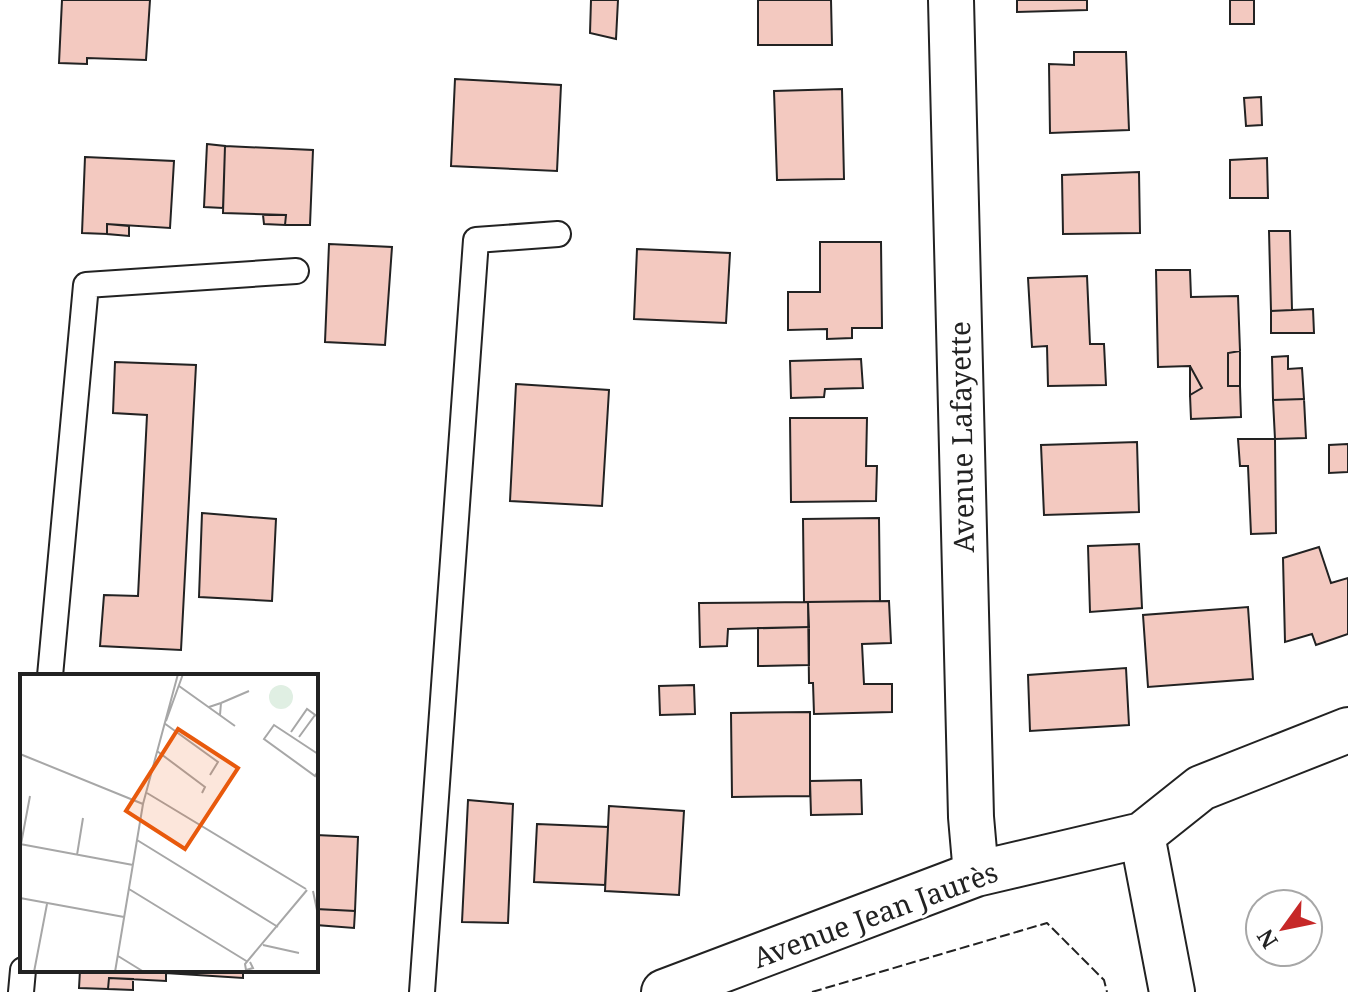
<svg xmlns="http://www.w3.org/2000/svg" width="1348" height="992" font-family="'Noto Serif',serif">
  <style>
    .building { fill: #f3c9c0; stroke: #222; stroke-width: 2 }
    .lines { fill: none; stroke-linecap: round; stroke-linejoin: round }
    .service-casing { stroke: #222; stroke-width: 28 }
    .minor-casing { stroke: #222; stroke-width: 48 }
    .service { stroke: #fff; stroke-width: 24 }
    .minor { stroke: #fff; stroke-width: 44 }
    .fence { stroke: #222; stroke-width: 2; stroke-dasharray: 10 4; stroke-linecap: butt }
    .labels { text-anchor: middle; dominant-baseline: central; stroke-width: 6; stroke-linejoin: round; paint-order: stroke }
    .street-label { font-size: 28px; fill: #222; stroke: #fff }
    .inset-road { fill: none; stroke: #a7a7a7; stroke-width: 2 }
    .view { fill: #e8590c; fill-opacity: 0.15; stroke: #e8590c; stroke-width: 4 }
    .inset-edge { fill: none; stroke: #222; stroke-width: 4 }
  </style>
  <rect width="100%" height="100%" fill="#fff"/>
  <path class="building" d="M62,0H150L146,60L87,58V64L59,63Z
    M591,0H618L616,39L590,33Z
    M758,0H831L832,45H758Z
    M1017,0H1087V10L1017,12Z
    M1230,0H1254V24H1230Z
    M1074,52H1126L1129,130L1050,133L1049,64L1074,65Z
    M455,79L561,85L557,171L451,166Z
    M842,89L844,179L777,180L774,91Z
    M1261,97L1262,125L1246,126L1244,98Z
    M207,144L225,146L223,208L204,207Z
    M225,146L313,150L310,225H285L286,215L223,213Z
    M85,157L174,161L170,228L107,224V234L82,233Z
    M1267,158L1268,198H1230V160Z
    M1139,172L1140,233L1063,234L1062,175Z
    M263,215H286L285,225L264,224Z
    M107,224L129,226V236L107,234Z
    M1269,231H1290L1292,310L1271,311Z
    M820,242H881L882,328H852V338L827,339V329L788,330V292H820Z
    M329,244L392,247L385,345L325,342Z
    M637,249L730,253L726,323L634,319Z
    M1156,270H1190L1191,297L1238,296L1240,351L1228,353V386H1240L1241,417L1191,419L1190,395L1202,388L1190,366L1158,367Z
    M1087,276L1090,344H1104L1106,385L1048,386L1047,346L1032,347L1028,278Z
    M1313,309L1314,333H1271V311Z
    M1240,351V386H1228V353Z
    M1288,356V369L1302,368L1304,399L1273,400L1272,357Z
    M861,359L863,388L825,389L824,397L791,398L790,361Z
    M115,362L196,365L181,650L100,646L104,595L138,596L147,415L113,413Z
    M1190,366L1202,388L1190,395Z
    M516,384L609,390L602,506L510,501Z
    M1304,399L1306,438L1275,439L1273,400Z
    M790,418H867L866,466H877L876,501L791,502Z
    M1238,439H1275L1276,533L1251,534L1248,466H1240Z
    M1137,442L1139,512L1044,515L1041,445Z
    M1348,444V472L1329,473V445Z
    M202,513L276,519L272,601L199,597Z
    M879,518L880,601L804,602L803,519Z
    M1139,544L1142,608L1090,612L1088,546Z
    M1319,547L1331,583L1348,578V634L1316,645L1312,634L1285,642L1283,558Z
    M889,601L891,643L862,644L864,684H892V712L814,714L813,683H809L808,602Z
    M808,602L809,627L728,629L727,646L700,647L699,603Z
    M1248,607L1253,679L1148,687L1143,615Z
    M809,627V665L758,666V628Z
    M1126,668L1129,725L1030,731L1028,675Z
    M694,685L695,714L660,715L659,686Z
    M810,712V796L732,797L731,713Z
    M861,780L862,814L811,815L810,781Z
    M468,800L513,804L508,923L462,922Z
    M609,806L684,811L679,895L605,891Z
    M537,824L608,827L605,885L534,882Z
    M316,835L358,837L355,911L316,909Z
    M316,909L355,911L354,928L316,925Z
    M80,970H166V981L109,978L108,989L79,988Z
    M166,970H243V978L166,973Z
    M109,978L133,979V990L108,989Z"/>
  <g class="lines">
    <g class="service-casing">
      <path id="service" d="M50,676L86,285L296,271
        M21,992L23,970
        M422,992L476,240L558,234"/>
    </g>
    <g class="minor-casing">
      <path id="minor" d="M951,0L971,817L976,874
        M1142,835L1172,992
        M664,992L976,874L1142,835L1201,788L1348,730"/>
    </g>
    <use href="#service" class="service"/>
    <use href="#minor" class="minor"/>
    <path class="fence" d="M812,992L1047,923L1104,980L1107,992"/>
  </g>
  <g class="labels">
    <g class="street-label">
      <text transform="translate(961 437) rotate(-91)">Avenue Lafayette</text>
      <text transform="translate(875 914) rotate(-20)">Avenue Jean Jaurès</text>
    </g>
  </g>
  <g transform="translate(20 674)">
    <rect width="298" height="298" fill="#fff"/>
    <path d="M249 23a12 12 0 1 1 24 0a12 12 0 1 1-24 0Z" fill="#e0efe3"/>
    <path class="inset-road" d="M159,12L215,52M201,29L229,17M189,33L201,29L200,41M146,47L163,0M144,49L198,88L190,101M271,58L287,35L298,43M279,63L295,41M137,77L185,113L182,119M0,80L123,130M298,80L254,51L244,65L295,102L298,97M127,119L286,215M117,166L258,253M0,170L113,191M1,170L10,122M57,181L63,144M109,215L228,288M293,217L298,241M0,224L104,243M243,271L279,279M98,282L124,298M230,288L233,294L226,296L225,290L287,216M14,298L27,230M95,298L123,130L158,0"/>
    <path class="view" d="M158,55L218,94L165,175L106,137Z"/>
    <rect width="298" height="298" class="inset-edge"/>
  </g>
  <g transform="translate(1284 928) rotate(237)"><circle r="38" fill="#ffffff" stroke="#a7a7a7" stroke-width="2"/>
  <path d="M0-6L14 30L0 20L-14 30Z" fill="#c62828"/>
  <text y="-12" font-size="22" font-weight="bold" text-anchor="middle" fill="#222222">N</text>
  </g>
</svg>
